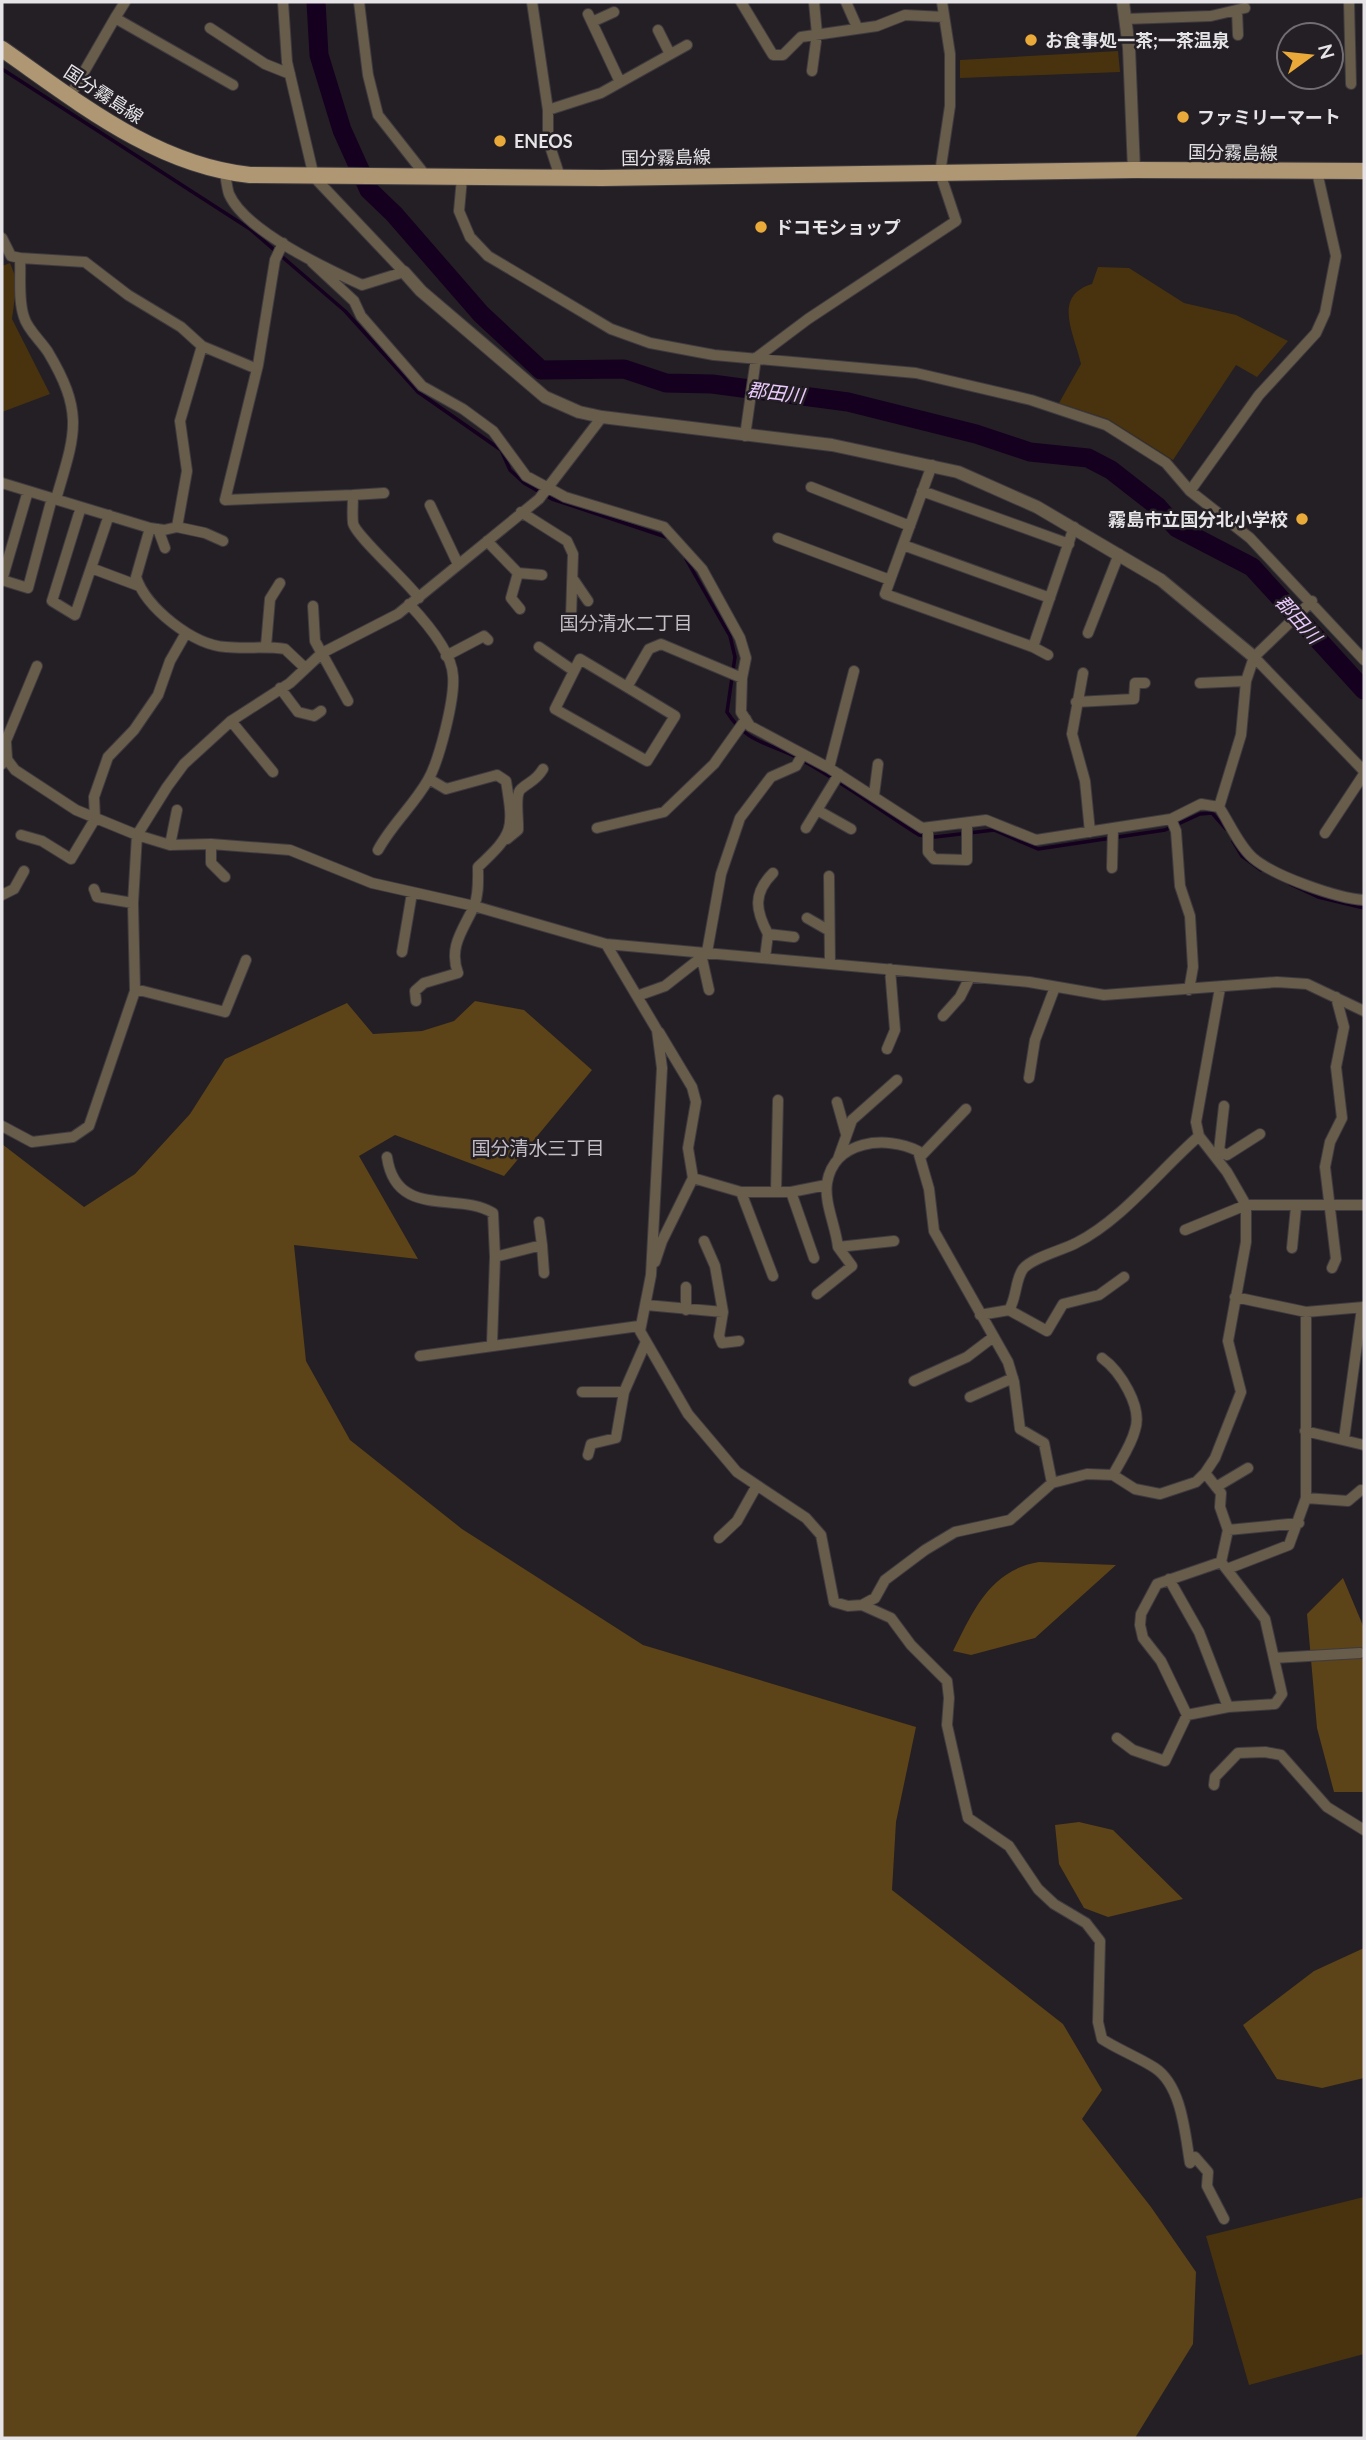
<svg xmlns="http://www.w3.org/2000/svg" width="1366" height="2440" font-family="Lato,'Noto Sans JP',sans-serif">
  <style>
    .green { fill: #48330e }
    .forest { fill: #5c4318 }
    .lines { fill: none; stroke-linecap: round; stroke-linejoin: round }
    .stream { stroke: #15011f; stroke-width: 3.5 }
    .river { stroke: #15011f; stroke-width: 19 }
    .minor-casing { stroke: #3e3b40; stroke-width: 12 }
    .tertiary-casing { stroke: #3e3b40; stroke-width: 14 }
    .primary-casing { stroke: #3e3b40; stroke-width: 18 }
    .minor { stroke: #685c4b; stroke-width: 10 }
    .tertiary { stroke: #685c4b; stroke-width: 12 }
    .primary { stroke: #af9773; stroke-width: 16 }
    .poi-dot { fill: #eaaa39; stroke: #231f25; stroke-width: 2.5 }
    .labels { text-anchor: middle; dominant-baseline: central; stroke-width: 5; stroke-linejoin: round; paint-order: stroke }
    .poi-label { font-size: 18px; font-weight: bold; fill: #e6e4e7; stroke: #231f25; text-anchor: start }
    .street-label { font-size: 18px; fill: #e6e4e7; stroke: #231f25 }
    .water-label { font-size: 19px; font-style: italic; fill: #eac9fc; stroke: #231f25 }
    .neighbourhood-label { font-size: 19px; fill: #c3bec5; stroke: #231f25 }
  </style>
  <rect width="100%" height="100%" fill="#231f25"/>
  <path class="green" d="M1118,51L1120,72L960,78V60Z
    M10,263L17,281L12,319L50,394L2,412V266Z
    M1098,267L1129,268L1184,303L1236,315L1288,341L1257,377L1236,365L1173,460L1108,419L1059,403L1081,364C1074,333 1052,296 1092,284Z
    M1364,2197V2354L1249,2385L1206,2236Z"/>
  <path class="forest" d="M475,1001L524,1010L592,1070L504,1176L395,1135L359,1156L418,1259L294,1245L306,1361L350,1440L462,1529L643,1645L916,1727L896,1822L892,1890L1063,2024L1102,2090L1082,2119L1151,2207L1196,2272L1193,2344L1135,2438H2V1144L84,1207L135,1174L190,1114L225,1059L347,1003L373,1034L422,1031L454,1021Z
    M1039,1562L1116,1565L1035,1638L971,1655L953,1651C973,1611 990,1570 1039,1562Z
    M1343,1578L1364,1628V1792H1334L1317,1728L1307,1614Z
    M1079,1822L1113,1830L1183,1899L1108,1917L1084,1908L1059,1864L1055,1825Z
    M1364,1948V2078L1322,2088L1277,2079L1243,2025L1314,1971Z"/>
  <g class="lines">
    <path class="stream" d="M2,69L250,229L345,311L418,392L501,450L510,470L524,483L552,499L666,537
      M686,559L730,636L735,657L727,712C746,742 765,742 794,756C837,778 878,809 919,835L935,837L994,830L1038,849L1165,830L1200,814L1212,813L1226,829
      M1233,841L1242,856L1261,870
      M1290,884L1318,897L1364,908"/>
    <path class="river" d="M316,2L319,55L342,130L369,190L394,214L481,314L541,370L624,369L666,383L712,384L848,402L976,434L1030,452L1088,458L1111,470L1157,506L1177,528L1252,567L1364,690"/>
    <g class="minor-casing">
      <path id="minor" d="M359,2L368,75L378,115L426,176
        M532,2L548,110V140L560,177
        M741,2L773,55H783L801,37L877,26L905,15L944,17
        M846,2L857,27
        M1349,2L1351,84
        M1237,10L1238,35
        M588,14L620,82
        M115,18L125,2
        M1125,19L1211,16L1245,8
        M592,22L614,12
        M210,28L265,64L290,74
        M658,30L670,54
        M812,71L817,34L814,2
        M70,96L115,18L233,85
        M548,110L601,93L687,45
        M225,173C226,179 227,188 229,194C245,231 327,269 362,285L404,272L314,177L287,62L283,2
        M462,178L459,211L470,237L488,256L611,329L650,343L714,355L916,373L1031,400L1106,425L1166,463L1190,491L1250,538L1364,660
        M2,238L11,256L20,258
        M283,243L275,260L258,365L225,500L353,495C353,504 352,514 353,523C355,535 407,581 419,598
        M312,262L354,301L361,316L422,386L463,409L493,431L526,476L565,497L664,527L702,569L740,638L746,658L742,678
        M745,436L756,358L808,319L956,221L940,173L950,106V54L942,2
        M932,465L885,594L1033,647L1074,527
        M2,483L150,528L136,577C146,608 193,645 226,647C246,649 265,646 285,649L304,667
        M811,487L910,526
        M922,491L1069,544
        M1190,491L1259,395L1316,333L1325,313L1336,256L1317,172
        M353,495L384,493
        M56,499C75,434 85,414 48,352C41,341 27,329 24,317C18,300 21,276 20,258L85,262L128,295L181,327L202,346L257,369
        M430,505L457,562
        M81,507L52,601L75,615L109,515
        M521,512L567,541L573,554L571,618
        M177,527L205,533L223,541
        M150,528L164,530L177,527L187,471L180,421L202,346
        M158,529L165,548
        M778,538L890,580
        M487,541L518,573L511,598L520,609
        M903,545L1050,598
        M91,568L139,586
        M518,573L542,575
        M573,579L588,601
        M2,580L28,588L52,498
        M2,580L28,491
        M313,606L315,641L348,701
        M1088,633L1119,554
        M266,646L270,599L280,583
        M539,647L574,671
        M1033,647L1048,655
        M446,656L484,636L488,640
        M1254,657L1364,771
        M1083,673L1072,734L1085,781L1090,832
        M1200,683L1246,681
        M627,687L580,659L555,709L647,761L675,716L627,687L649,649L661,644L742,678L741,712L750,726L829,768L922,828L986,820L1036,840L1171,819
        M280,688L298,712L314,716L321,711
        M1076,702L1134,699L1135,683H1145
        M231,721L273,772
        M5,743L37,666
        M2,764L6,758L15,770L76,810L137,835L170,845L211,844L290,850L372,883L474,906L606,944L1029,982L1104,995L1277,982L1307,984L1364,1011
        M829,768L854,671
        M874,795L878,764
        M1219,807C1229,822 1239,846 1253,858C1274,876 1336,898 1364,900
        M817,810L851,829
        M597,828L664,812L714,764L746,719
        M806,828L839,774
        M928,828V852L934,859L967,860V823
        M1325,833L1364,774
        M21,835L42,841L71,859L95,819L94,797L108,757L134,730L158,695L170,661L186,633
        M507,839L518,830C519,821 514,795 521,789C530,781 536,781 543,769
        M211,844V863L225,877
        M170,845L177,810
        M378,850C392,824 414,805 428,780C439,761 455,699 453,676C452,652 425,621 409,604
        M1112,868L1113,828
        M829,876L830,964
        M94,889L97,897L133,903
        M2,895L14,889L24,871
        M807,918L828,930
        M768,934C756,911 752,894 773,873
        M606,944L657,1030L662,1068L651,1275L640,1331L688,1414L737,1472L806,1518L821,1535L834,1602L848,1606L862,1605L875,1598L885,1580L925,1550L955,1532L1010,1520L1052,1483L1087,1474L1113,1475L1135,1489L1160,1494L1196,1482L1205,1473L1215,1458L1241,1392L1228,1341L1246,1242V1205L1227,1172L1199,1136L1196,1122L1220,988
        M402,952L412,893
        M707,952L721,874L740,818L771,777L796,766L803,754
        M701,954L709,990
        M765,958L768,934L794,937
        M135,989L225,1012L246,960
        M1189,990L1193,967L1190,916L1180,886L1176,831L1171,819L1201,804L1219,807L1241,735L1246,681L1254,657L1312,601
        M637,996L665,986L702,957
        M416,1001L415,991L424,983L458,973C448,946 464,929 474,906C479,894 478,880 478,867C514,833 514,830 506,781L497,775L446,789L429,779
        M943,1016L960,997L970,977
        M887,1049L895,1030L890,969
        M1029,1078L1035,1040L1055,987
        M837,1102L846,1134
        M2,1126L32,1142L73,1137L89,1126L135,991L133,903L137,835L167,787L184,764L231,721L290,683L322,653L398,614L539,499L602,417
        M1219,1151L1227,1155L1260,1134
        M1215,1156L1219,1151L1224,1106
        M387,1157C396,1220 459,1191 493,1213L495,1257L492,1344
        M920,1157L966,1109
        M838,1159L852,1120L897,1080
        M693,1178L741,1192H791L826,1185
        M741,1192L773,1276
        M776,1192L778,1100
        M791,1192L814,1258
        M539,1222L542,1245
        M1185,1230L1246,1205H1364
        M894,1241L838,1247C836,1227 824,1203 827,1183C834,1140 886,1135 918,1151L929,1189L934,1231L1008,1362L1014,1382L1020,1429L1044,1443L1052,1483
        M1292,1248L1296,1207
        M495,1257L542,1245L544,1273
        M655,1262L662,1241L693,1178L688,1148L696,1102L692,1087L659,1032
        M1332,1268L1336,1259L1325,1167L1330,1142L1342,1118L1336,1067L1344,1027L1336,997
        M817,1294L852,1266L838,1247
        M1235,1297L1306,1312L1364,1307
        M646,1305L723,1312L715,1266L704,1241
        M686,1310V1287
        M1009,1310L1047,1331L1063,1304L1099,1295L1124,1277
        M723,1312L719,1336L722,1343L739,1341
        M980,1315L1009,1310C1017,1297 1015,1280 1023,1269C1031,1258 1063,1250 1076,1243C1122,1220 1160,1170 1199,1136
        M420,1356L639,1326
        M1102,1358C1120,1371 1143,1407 1135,1430C1131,1446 1120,1461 1113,1475
        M914,1381L967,1357L992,1338
        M582,1392H624
        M970,1397L1013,1378
        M1305,1431L1364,1445
        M1344,1439L1362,1308
        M588,1455L591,1444L616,1438L624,1392L645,1344
        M1205,1473L1221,1493L1220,1507L1228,1530L1221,1562L1265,1619L1282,1694L1275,1704L1228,1707L1187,1715L1161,1661L1143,1638L1140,1625L1141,1614L1157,1584L1221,1562
        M1216,1487L1248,1468
        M1306,1498L1348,1501L1361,1490
        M1228,1530L1299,1523
        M719,1538L737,1521L756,1487
        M1227,1569L1289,1545L1306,1498V1312
        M1169,1579L1199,1632L1228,1707
        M862,1605L891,1618L911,1645L947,1681L949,1698L947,1725L968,1818L1009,1846L1038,1889L1054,1904L1086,1923L1100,1941L1098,2022L1102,2039C1119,2050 1138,2057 1155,2068C1182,2086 1185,2134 1190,2163L1195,2157L1208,2172L1207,2186L1224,2219
        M1274,1658L1360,1653
        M1117,1738L1133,1750L1165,1761L1187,1715
        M1214,1785L1215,1777L1238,1753L1265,1752L1281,1755L1327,1807L1364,1830"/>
    </g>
    <g class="tertiary-casing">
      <path id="tertiary" d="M1123,2L1129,48L1134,170
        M404,272L421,291L545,397L579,412L602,417L832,445L958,472L1037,507L1161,580L1254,657
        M2,741L5,743L6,758"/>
    </g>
    <g class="primary-casing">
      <path id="primary" d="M2,49C78,102 155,165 250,175L602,178L1134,170L1364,171"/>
    </g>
    <use href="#minor" class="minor"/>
    <use href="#tertiary" class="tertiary"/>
    <use href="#primary" class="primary"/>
  </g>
  <g class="poi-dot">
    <circle cx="1031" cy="40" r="7"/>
    <circle cx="1183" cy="117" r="7"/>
    <circle cx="500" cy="141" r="7"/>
    <circle cx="761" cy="227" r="7"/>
    <circle cx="1302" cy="519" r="7"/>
  </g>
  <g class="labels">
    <g class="poi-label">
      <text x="1045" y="40">お食事処一茶;一茶温泉</text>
      <text x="1197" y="117">ファミリーマート</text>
      <text x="514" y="141">ENEOS</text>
      <text x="775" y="227">ドコモショップ</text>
      <text x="1288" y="519" text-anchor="end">霧島市立国分北小学校</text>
    </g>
    <g class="street-label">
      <text transform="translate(104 94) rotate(33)">国分霧島線</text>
      <text transform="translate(1233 152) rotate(1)">国分霧島線</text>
      <text transform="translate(666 157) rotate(-1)">国分霧島線</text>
    </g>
    <g class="water-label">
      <text transform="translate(776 392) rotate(7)">郡田川</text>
      <text transform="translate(1299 619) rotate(48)">郡田川</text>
    </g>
    <g class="neighbourhood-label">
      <text x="626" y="622">国分清水二丁目</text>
      <text x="538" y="1147">国分清水三丁目</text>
    </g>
  </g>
  <rect width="1366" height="2440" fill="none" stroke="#e6e4e7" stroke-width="7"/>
  <g transform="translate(1310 56) rotate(75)"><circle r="33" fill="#231f25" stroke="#716e73" stroke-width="2"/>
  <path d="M0-5L12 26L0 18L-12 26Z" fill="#eaaa39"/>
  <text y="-10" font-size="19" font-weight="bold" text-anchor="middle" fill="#e6e4e7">N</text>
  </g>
</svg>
